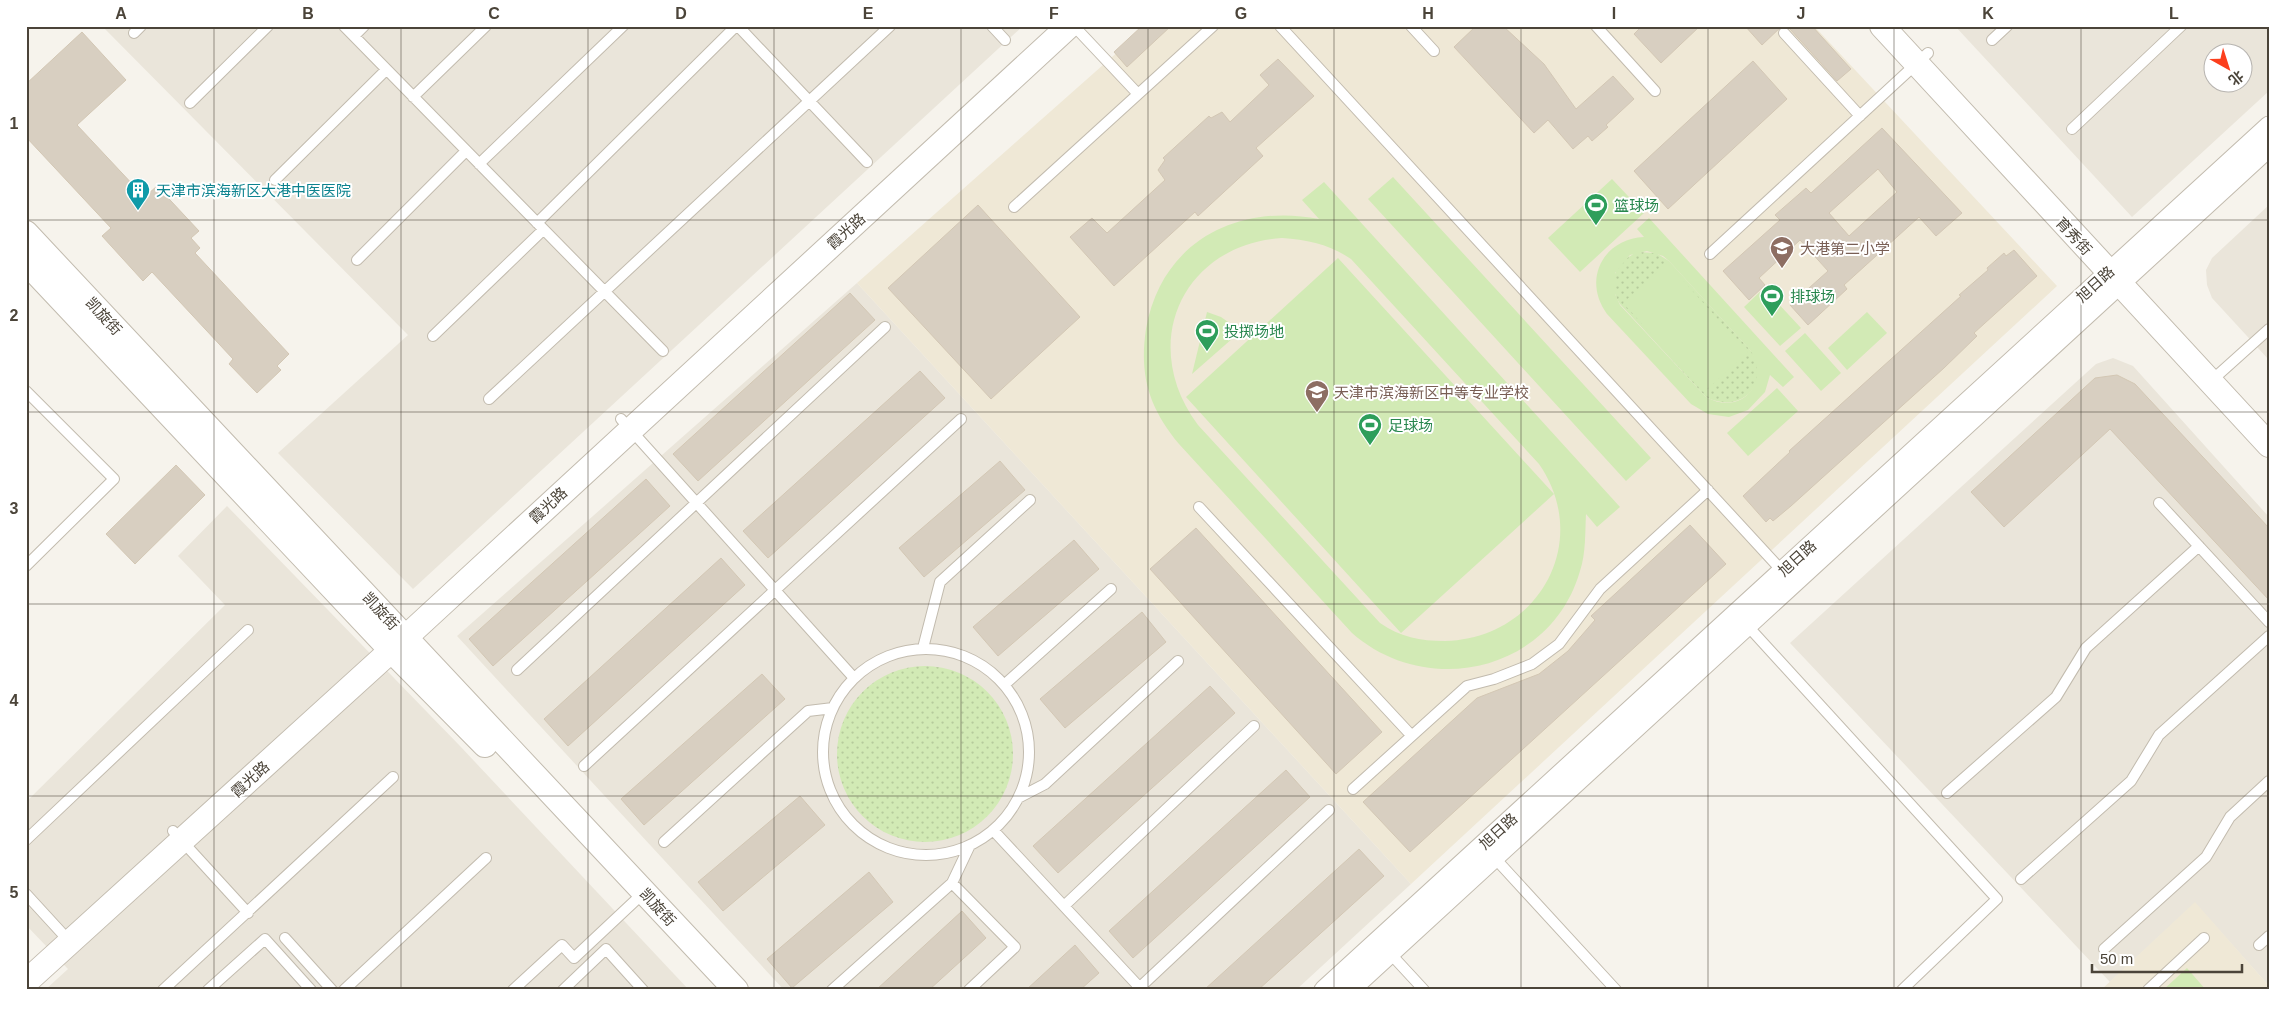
<svg xmlns="http://www.w3.org/2000/svg" width="2295" height="1016" font-family="Helvetica,'Noto Sans SC',sans-serif">
  <style>
    .residential { fill: #eae5da; fill-rule: evenodd }
    .education { fill: #efe8d6 }
    .grass { fill: url(#grass-dots) }
    .garden { fill: #d2eab5; fill-rule: evenodd }
    .building { fill: #d8cfc1; stroke: #d3c7b4; fill-rule: evenodd }
    .lines { fill: none; stroke-linecap: round; stroke-linejoin: round }
    .service-casing { stroke: #c2bbae; stroke-width: 12 }
    .minor-casing { stroke: #c2bbae; stroke-width: 21 }
    .tertiary-casing { stroke: #c2bbae; stroke-width: 26 }
    .service { stroke: #fff; stroke-width: 10 }
    .minor { stroke: #fff; stroke-width: 19 }
    .tertiary { stroke: #fff; stroke-width: 24 }
    .grid { fill: none; stroke: #4b4439; stroke-width: 1; stroke-opacity: 0.55 }
    .labels { text-anchor: middle; dominant-baseline: central; stroke-width: 4; stroke-linejoin: round; paint-order: stroke }
    .culture-label { font-size: 15px; fill: #0d838f; stroke: #fff; text-anchor: start }
    .leisure-label { font-size: 15px; fill: #27864d; stroke: #fff; text-anchor: start }
    .street-label { font-size: 15px; fill: #4b4439; stroke: #fff }
    .education-label { font-size: 15px; fill: #785e54; stroke: #fff; text-anchor: start }
    .neatline { fill: none; stroke: #4b4439; stroke-width: 2 }
    .grid-label { font-size: 16px; text-anchor: middle; font-weight: bold; fill: #4b4439 }
  </style>
  <defs>
    <pattern id="grass-dots" width="8" height="8" patternUnits="userSpaceOnUse" patternTransform="scale(1.25)"><rect width="8" height="8" fill="#d2eab5"/><path d="M2 2h.1M6 6h.1" fill="none" stroke="#b6ca9c" stroke-width="1.8" stroke-linecap="round"/></pattern>
  </defs>
  <rect width="100%" height="100%" fill="#f6f3ec"/>
  <path class="residential" d="M102,26H1023L413,589L278,453L408,335Z
    M1955,26H2269V91L2132,217ZM2212,52H2242V82H2212Z
    M2269,205V360L2212,298L2207,285L2206,270L2212,258Z
    M857,283L1411,884L1296,990H784L457,636Z
    M2113,358L2133,366L2269,517V986L2195,903L2110,982L1790,643L2096,364Z
    M227,506L460,746L689,990H45L68,969L26,925V802L225,605L178,556Z"/>
  <path class="education" d="M1147,26H1814L2057,286L1411,884L857,283Z
    M2195,902L2269,986V990H2101Z"/>
  <path class="grass" d="M1638,252L1656,253L1669,261L1752,352C1771,385 1740,415 1706,397L1620,304C1606,283 1615,261 1638,252Z
    M837 754a88 88 0 1 1 176 0a88 88 0 1 1-176 0Z"/>
  <path class="garden" d="M1393,177L1651,458L1626,481L1368,199Z
    M1612,179L1644,213L1580,272L1548,238Z
    M1324,182L1620,507L1597,527L1586,514C1585,533 1586,553 1580,571C1551,672 1427,699 1352,633L1179,444C1149,408 1139,375 1146,329C1161,242 1237,203 1319,219L1302,200ZM1282,238C1308,240 1329,244 1351,259L1539,464C1593,542 1538,639 1445,641C1420,641 1400,637 1380,623L1198,425C1138,345 1181,245 1282,238Z
    M1649,218L1794,377L1783,387L1770,375L1765,392L1748,410L1729,417L1708,414L1691,404L1607,314C1582,280 1603,239 1644,237L1637,229ZM1647,251L1663,256L1669,261L1751,351C1770,385 1740,416 1706,397L1620,305L1615,294V273L1630,255Z
    M1338,258L1554,494L1401,633L1186,397Z
    M1667,263L1748,352L1704,392L1623,303Z
    M1764,288L1801,328L1780,346L1744,307Z
    M1207,312L1221,317L1241,331L1192,374Z
    M1867,312L1887,333L1847,370L1828,348Z
    M1805,333L1841,373L1821,391L1785,351Z
    M1777,388L1798,411L1748,456L1727,433Z
    M2187,968L2206,990H2163Z"/>
  <path class="building" d="M1142,26H1171L1127,67L1114,52Z
    M1476,26H1503L1544,64L1576,109L1613,76L1634,99L1606,125L1608,127L1592,141L1588,136L1573,149L1548,120L1534,133L1454,47Z
    M1642,26H1700L1661,63L1634,34Z
    M1745,26H1782L1762,45Z
    M1784,26H1812L1851,69L1837,81L1789,28Z
    M82,32L126,80L77,125L136,188L140,185L148,194L157,186L199,231L191,238L200,248L195,253L289,354L277,366L281,370L257,393L229,364L233,359L152,272L143,281L102,236L111,228L26,137V84Z
    M1278,59L1314,96L1256,148L1263,156L1198,216L1195,212L1114,286L1070,237L1092,218L1107,233L1165,180L1158,170L1165,160L1163,158L1209,116L1211,118L1222,112L1230,122L1269,85L1260,75Z
    M1753,61L1787,99L1668,209L1634,171Z
    M1882,128L1962,213L1936,236L1919,217L1844,285L1847,289L1808,325L1790,305L1828,271L1800,240L1759,278L1765,285L1749,300L1723,271L1780,220L1775,215L1806,188L1811,193ZM1878,169L1897,192L1849,236L1829,213Z
    M978,205L1080,317L991,399L888,288Z
    M2014,250L2037,276L1974,333L1977,336L1944,368L1791,506L1773,521L1770,518L1766,522L1743,496L1790,452L1789,451L1961,296L1959,295L1988,270L1987,268L2004,253L2006,256Z
    M850,293L875,320L698,481L673,454Z
    M920,371L945,398L768,558L743,531Z
    M2117,375L2135,384L2269,528V600L2110,429L2004,527L1971,492L2095,378Z
    M1000,461L1025,490L924,577L899,548Z
    M176,465L205,495L135,564L106,534Z
    M646,479L670,506L493,666L469,639Z
    M1690,525L1726,564L1410,852L1363,802L1477,698L1539,674L1568,651L1595,620L1591,616Z
    M1196,528L1382,732L1336,774L1150,569Z
    M1074,540L1099,569L998,656L973,627Z
    M721,558L745,585L568,746L544,719Z
    M1142,612L1166,642L1065,728L1040,699Z
    M762,674L785,699L644,825L621,799Z
    M1210,686L1235,713L1058,873L1033,846Z
    M1286,770L1310,797L1133,958L1109,931Z
    M800,796L825,825L723,911L698,882Z
    M1359,849L1384,876L1258,990H1204Z
    M869,872L893,902L792,988L767,959Z
    M962,911L986,938L929,990H876Z
    M1075,945L1099,973L1080,990H1026Z"/>
  <g class="lines">
    <g class="service-casing">
      <path id="service" d="M344,26L663,351
        M738,26L867,162
        M992,26L1005,40
        M1074,26L1138,94
        M1280,26L1785,574
        M1411,26L1434,51
        M1596,26L1655,91
        M134,33L141,26
        M1784,33L1860,116
        M354,36L364,26
        M1992,40L2007,26
        M413,97L486,26
        M190,103L268,26
        M2072,129L2181,26
        M479,164L623,26
        M275,180L386,70
        M1014,207L1213,26
        M537,223L736,26
        M1710,254L1928,53
        M357,260L466,151
        M433,336L543,230
        M2210,382L2269,329
        M26,391L114,479L26,566
        M489,399L890,26
        M621,419L854,678
        M2159,503L2269,622
        M1199,507L1411,735
        M1745,623L1997,899L1902,990
        M923,648L940,582L1030,500
        M823 752a103 103 0 1 1 206 0a103 103 0 1 1-206 0Z
        M517,670L885,327
        M1004,685L1111,589
        M584,766L961,419
        M1353,789L1467,686L1494,679L1532,664L1559,644L1600,589L1708,490
        M1947,793L2056,697L2086,648L2199,546
        M1018,798L1045,784L1178,661
        M993,830L1142,990
        M173,831L248,913
        M26,840L248,630
        M664,842L808,711L833,708
        M1492,855L1616,990
        M2021,879L2131,781L2159,735L2269,636
        M952,883L1015,947L969,990
        M26,894L70,942
        M1064,906L1254,726
        M285,938L332,990
        M2259,945L2269,936
        M2104,949L2206,857L2230,817L2269,781
        M1387,950L1424,990
        M163,990L393,777
        M208,990L265,939L311,990
        M344,990L486,858
        M513,990L562,945L574,958L638,898
        M563,990L606,949L643,990
        M832,990L952,883L970,845
        M1137,990L1329,810
        M2148,990L2204,938"/>
    </g>
    <g class="minor-casing">
      <path id="minor" d="M1324,990L2269,126
        M1350,990L2269,147"/>
    </g>
    <g class="tertiary-casing">
      <path id="tertiary" d="M1882,26L2269,445
        M26,233L736,990
        M26,262L391,650L485,745
        M26,982L406,637L1069,26"/>
    </g>
    <use href="#service" class="service"/>
    <use href="#minor" class="minor"/>
    <use href="#tertiary" class="tertiary"/>
  </g>
  <path class="grid" d="M214,26V990M401,26V990M588,26V990M774,26V990M961,26V990M1148,26V990M1334,26V990M1521,26V990M1708,26V990M1894,26V990M2081,26V990M26,220H2269M26,412H2269M26,604H2269M26,796H2269"/>
  <defs>
    <g id="building-pin" transform="scale(1.25)"><path d="M0 17L-7.5 6A9.5 9.5 0 1 1 7.5 6Z" fill="#0f9aa8" stroke="#fff"/><path d="M-4-6H4V6H1V3H-1V6H-4ZM-2.5-4.3h1.7v1.8h-1.7ZM.8-4.3h1.7v1.8H.8ZM-2.5-1h1.7V.8h-1.7ZM.8-1h1.7V.8H.8Z" fill="#fff"/></g>
    <g id="stadium-pin" transform="scale(1.25)"><path d="M0 17L-7.5 6A9.5 9.5 0 1 1 7.5 6Z" fill="#2e9e5b" stroke="#fff"/><path d="M0-5a6.5 5 0 1 0 0 10a6.5 5 0 1 0 0-10ZM-3.5-1.8h7v3.6h-7Z" fill="#fff"/></g>
    <g id="school-pin" transform="scale(1.25)"><path d="M0 17L-7.5 6A9.5 9.5 0 1 1 7.5 6Z" fill="#8d6e63" stroke="#fff"/><path d="M0-5L7-2L0 1L-7-2ZM-4 1L0 2.5L4 1V4Q0 6-4 4Z" fill="#fff"/></g>
  </defs>
  <g fill-rule="evenodd">
    <use href="#building-pin" x="138" y="190"/>
    <use href="#stadium-pin" x="1596" y="205"/>
    <use href="#school-pin" x="1782" y="248"/>
    <use href="#stadium-pin" x="1772" y="296"/>
    <use href="#stadium-pin" x="1207" y="331"/>
    <use href="#school-pin" x="1317" y="392"/>
    <use href="#stadium-pin" x="1370" y="425"/>
  </g>
  <g class="labels">
    <g class="culture-label">
      <text x="156" y="190">天津市滨海新区大港中医医院</text>
    </g>
    <g class="leisure-label">
      <text x="1614" y="205">篮球场</text>
      <text x="1790" y="296">排球场</text>
      <text x="1224" y="331">投掷场地</text>
      <text x="1388" y="425">足球场</text>
    </g>
    <g class="street-label">
      <text transform="translate(846 231) rotate(-42)">霞光路</text>
      <text transform="translate(2074 236) rotate(47)">育秀街</text>
      <text transform="translate(2095 284) rotate(-42)">旭日路</text>
      <text transform="translate(104 316) rotate(47)">凯旋街</text>
      <text transform="translate(548 505) rotate(-43)">霞光路</text>
      <text transform="translate(1797 558) rotate(-42)">旭日路</text>
      <text transform="translate(381 611) rotate(47)">凯旋街</text>
      <text transform="translate(250 779) rotate(-42)">霞光路</text>
      <text transform="translate(1498 831) rotate(-42)">旭日路</text>
      <text transform="translate(658 907) rotate(47)">凯旋街</text>
    </g>
    <g class="education-label">
      <text x="1800" y="248">大港第二小学</text>
      <text x="1334" y="392">天津市滨海新区中等专业学校</text>
    </g>
  </g>
  <rect width="2295" height="1016" fill="none" stroke="#ffffff" stroke-width="55"/>
  <g transform="translate(2228 68) rotate(141)"><circle r="24" fill="#ffffff" stroke="#b7b4b0"/>
  <path d="M0-4L9 19L0 12L-9 19Z" fill="#fc3f1d"/>
  <text y="-8" font-size="14" font-weight="bold" text-anchor="middle" fill="#4b4439">北</text>
  </g>
  <path d="M2092 964v8h150v-8" fill="none" stroke="#4b4439" stroke-width="2.5"/>
  <text x="2100" y="964" font-size="15" fill="#4b4439" stroke="#ffffff" stroke-width="4" paint-order="stroke">50 m</text>
  <rect x="28" y="28" width="2240" height="960" class="neatline"/>
  <g class="grid-label">
    <text x="121" y="19">A</text>
    <text x="308" y="19">B</text>
    <text x="494" y="19">C</text>
    <text x="681" y="19">D</text>
    <text x="868" y="19">E</text>
    <text x="1054" y="19">F</text>
    <text x="1241" y="19">G</text>
    <text x="1428" y="19">H</text>
    <text x="1614" y="19">I</text>
    <text x="1801" y="19">J</text>
    <text x="1988" y="19">K</text>
    <text x="2174" y="19">L</text>
    <text x="14" y="129">1</text>
    <text x="14" y="321">2</text>
    <text x="14" y="514">3</text>
    <text x="14" y="706">4</text>
    <text x="14" y="898">5</text>
  </g>
</svg>
